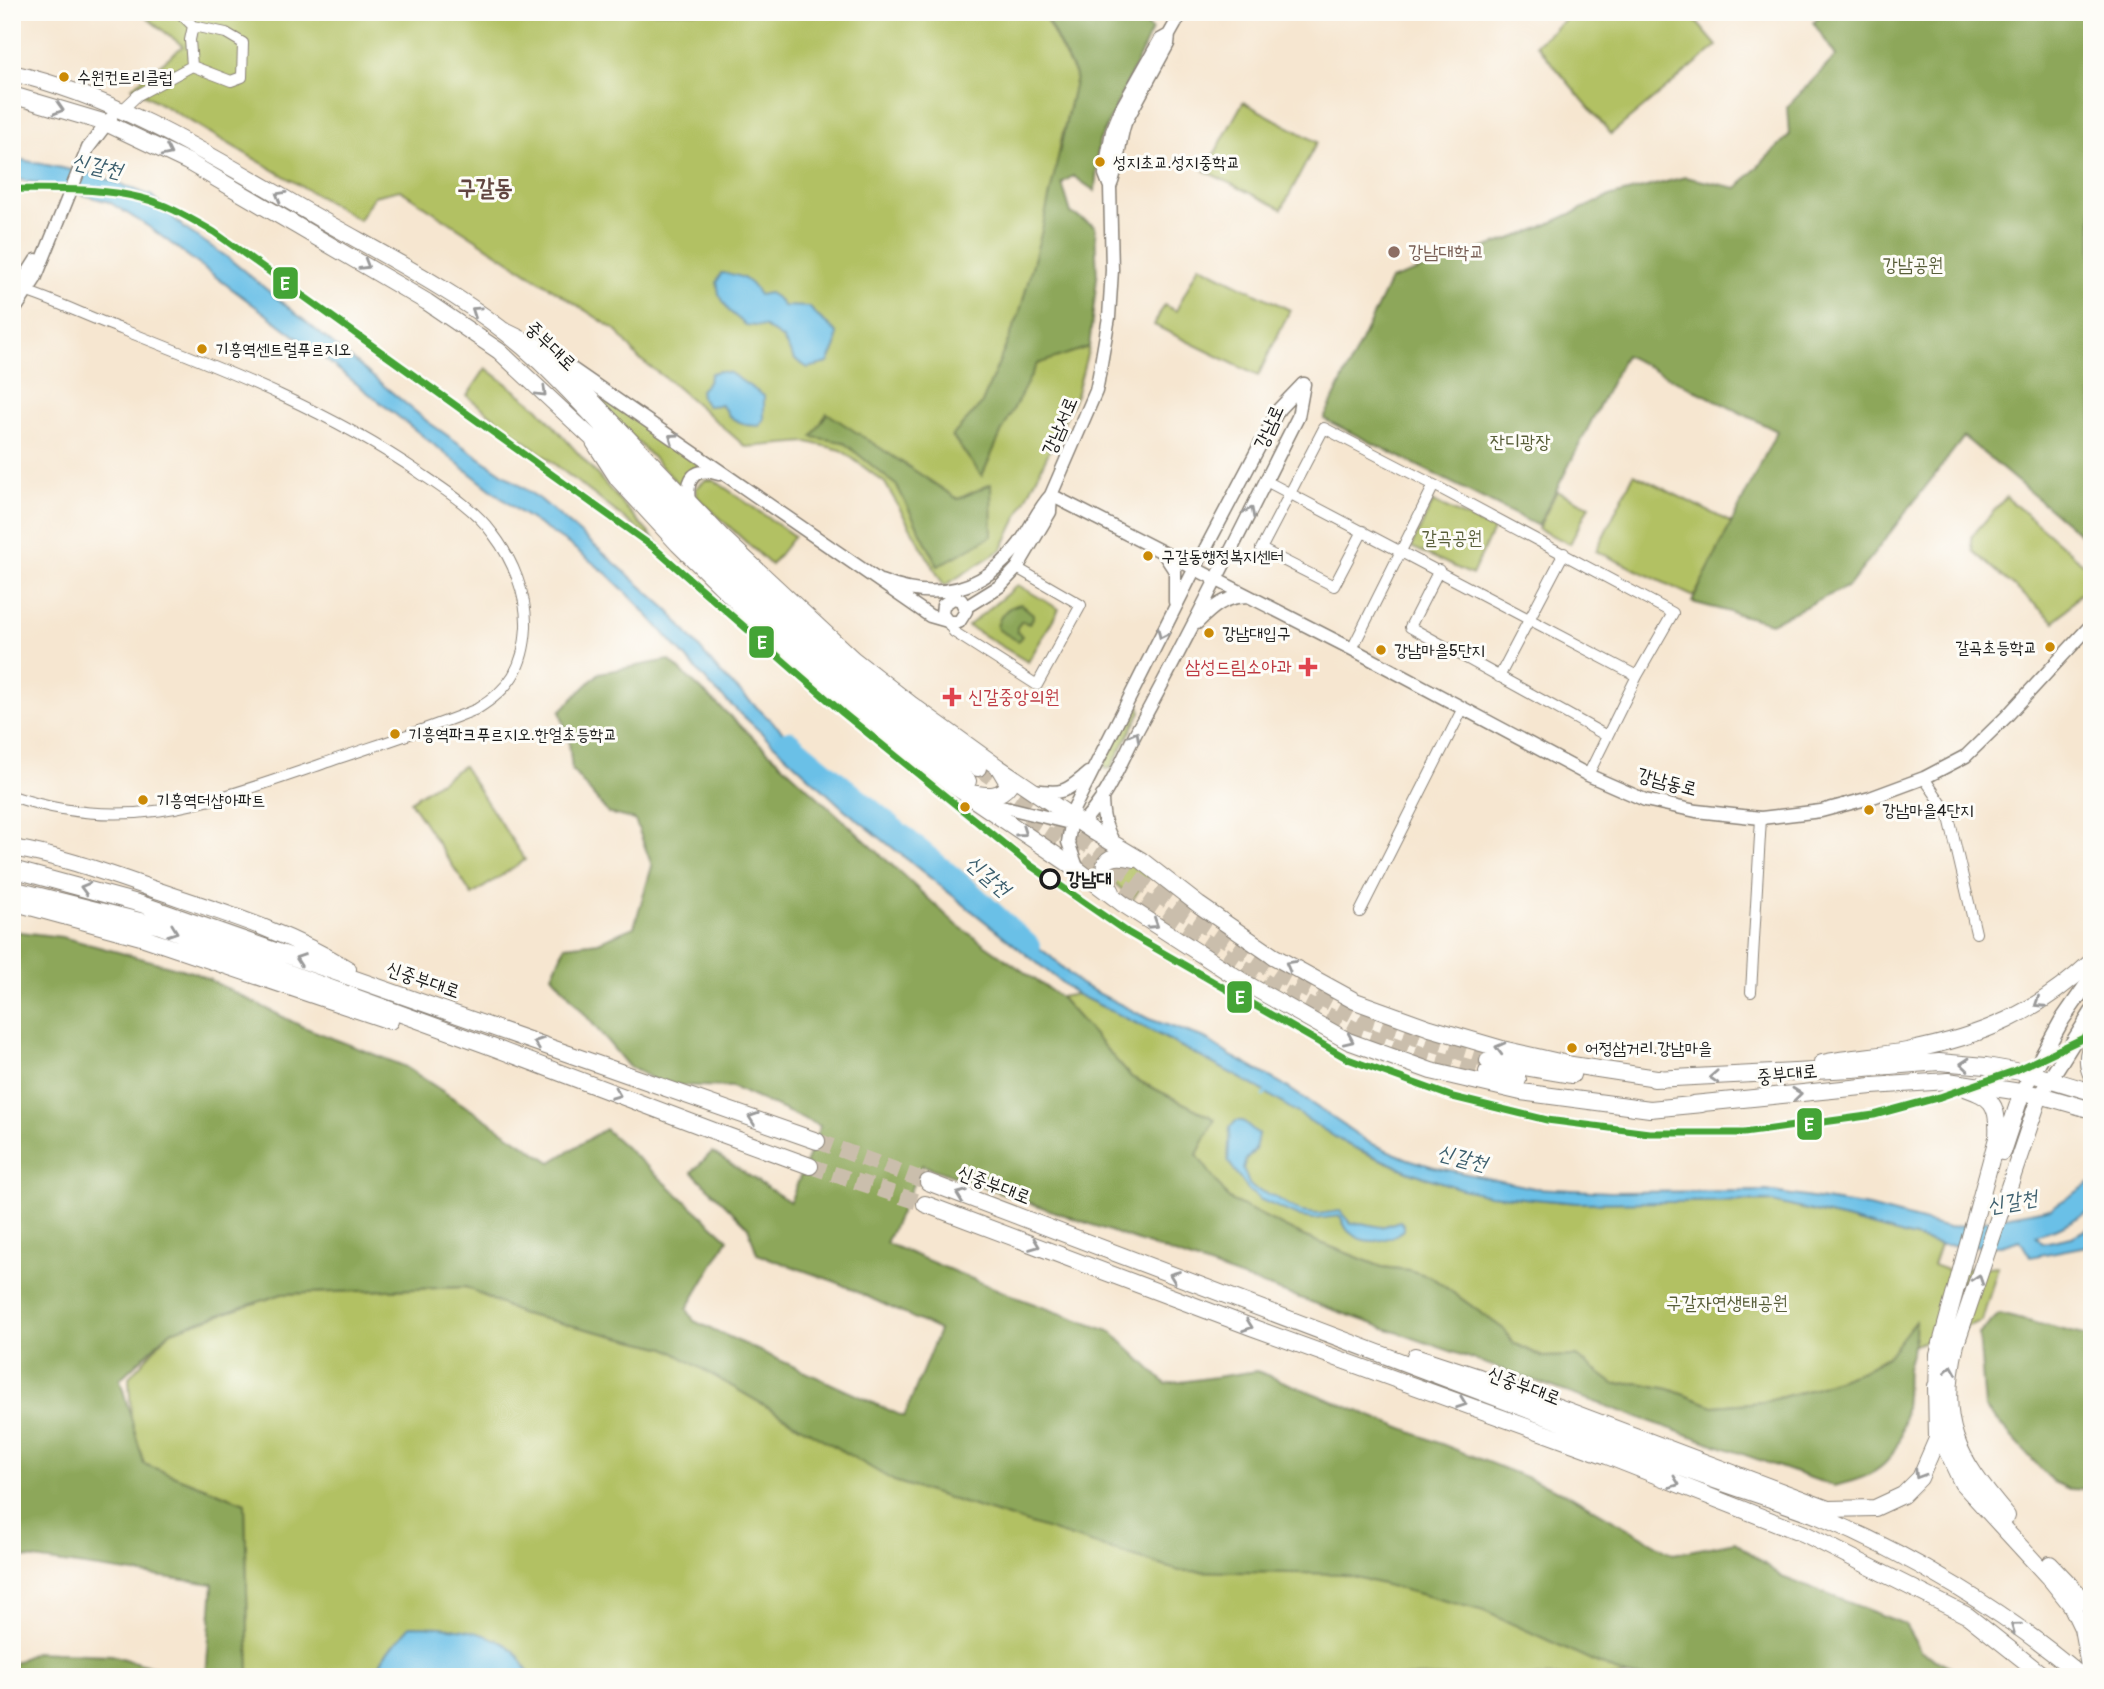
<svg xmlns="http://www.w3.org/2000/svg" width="2104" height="1689" font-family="Pangolin,'Poor Story',sans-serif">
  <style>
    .green { fill: #b2c164; stroke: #676e40; stroke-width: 2 }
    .forest { fill: #8da75a; stroke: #54623b; stroke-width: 2 }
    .water { fill: #6ac0e7; stroke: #436e82; stroke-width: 2 }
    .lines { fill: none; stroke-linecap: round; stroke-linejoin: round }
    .stream { stroke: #6ac0e7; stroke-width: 2.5 }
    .river { stroke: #6ac0e7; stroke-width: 18 }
    .primary-tunnel { stroke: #cabeac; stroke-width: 16; stroke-dasharray: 16 8; stroke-linecap: butt }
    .trunk-tunnel { stroke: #cabeac; stroke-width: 16; stroke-dasharray: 16 8; stroke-linecap: butt }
    .minor-casing { stroke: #898176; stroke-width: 12 }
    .tertiary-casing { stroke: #898176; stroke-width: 15 }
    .secondary-casing { stroke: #898176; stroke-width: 17 }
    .primary-casing { stroke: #898176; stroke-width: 18 }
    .trunk-casing { stroke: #898176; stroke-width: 18 }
    .minor { stroke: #fff; stroke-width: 10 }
    .tertiary { stroke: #fff; stroke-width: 12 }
    .secondary { stroke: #fff; stroke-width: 14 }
    .primary { stroke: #fff; stroke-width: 16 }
    .trunk { stroke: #fff; stroke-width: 16 }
    .rail-1-casing { stroke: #fdfcf7; stroke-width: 12 }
    .rail-1 { stroke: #44a436; stroke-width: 7 }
    .oneway { stroke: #999 }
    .bus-dot { fill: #cb8a06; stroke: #fdfcf7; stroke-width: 2.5 }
    .education-dot { fill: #8d6e63; stroke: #fdfcf7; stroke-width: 2.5 }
    .health-dot { fill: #e0444e; stroke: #fdfcf7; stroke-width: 2.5 }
    .stop-dot { fill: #fdfcf7; stroke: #1c1c1c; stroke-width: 3.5 }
    .labels { text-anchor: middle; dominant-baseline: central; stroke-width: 6; stroke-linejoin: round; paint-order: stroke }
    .bus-label { font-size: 17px; fill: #1c1c1c; stroke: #fdfcf7; text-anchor: start }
    .education-label { font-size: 19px; fill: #785e54; stroke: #fdfcf7; text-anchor: start }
    .park-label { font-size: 19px; fill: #585e39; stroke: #fdfcf7 }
    .street-label { font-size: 19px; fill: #1c1c1c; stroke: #fdfcf7 }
    .health-label { font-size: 19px; fill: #be3a42; stroke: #fdfcf7; text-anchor: end }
    .stop-label { font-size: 19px; font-weight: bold; fill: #1c1c1c; stroke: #fdfcf7; text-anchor: start }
    .water-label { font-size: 21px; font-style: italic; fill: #3b5e6d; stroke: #fdfcf7 }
    .quarter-label { font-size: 23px; font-weight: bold; fill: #614540; stroke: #fdfcf7 }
    .line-badge { stroke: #fdfcf7; stroke-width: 2.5 }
    .badge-label { font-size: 19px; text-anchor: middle; font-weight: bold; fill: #fff }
  </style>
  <rect width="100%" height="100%" fill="#fdfcf7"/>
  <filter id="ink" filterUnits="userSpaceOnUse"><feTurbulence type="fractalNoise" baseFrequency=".0143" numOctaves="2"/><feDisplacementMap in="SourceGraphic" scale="14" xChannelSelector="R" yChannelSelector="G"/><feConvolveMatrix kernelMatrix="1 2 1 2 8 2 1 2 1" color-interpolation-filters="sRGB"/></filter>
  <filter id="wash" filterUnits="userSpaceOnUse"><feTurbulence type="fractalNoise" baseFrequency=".00686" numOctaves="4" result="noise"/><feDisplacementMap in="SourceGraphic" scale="28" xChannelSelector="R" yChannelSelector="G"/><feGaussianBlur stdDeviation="1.57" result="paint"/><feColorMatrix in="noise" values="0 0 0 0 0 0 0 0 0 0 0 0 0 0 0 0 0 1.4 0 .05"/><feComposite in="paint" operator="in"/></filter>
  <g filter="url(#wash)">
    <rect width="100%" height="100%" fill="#f6e6d0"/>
    <path class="green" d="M139,12H1042L1076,77L1060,145L1063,248L1089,347L1076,396L1002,549L944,586L885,483L841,450L807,442L746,447L672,383L638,358L617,331L400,190L374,196L359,220L132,87L183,46Z
      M1574,12H1688L1717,46L1611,134L1536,44Z
      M1243,102L1317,142L1282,209L1205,171Z
      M1199,265L1290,310L1258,376L1154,325L1164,305L1176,311Z
      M486,368L538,408L661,547L467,396Z
      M569,371L713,470L683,489Z
      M1634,474L1732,523L1694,597L1596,551Z
      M706,480H714L794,536L771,565L697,497L696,488Z
      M1557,491L1589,506L1570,544L1538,529Z
      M2006,497L2092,571V580L2055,622L1973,551L1971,537Z
      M1433,502L1493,530L1472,575L1411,547Z
      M1018,585L1059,609L1028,662L968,626Z
      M1136,705H1139L1141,712L1111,768L1105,769L1103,764L1132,707Z
      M463,766L525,860L472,895L410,801Z
      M1123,861L1151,872L1132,900C1121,885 1107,885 1112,865Z
      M1077,994L1150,1030L1257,1087L1363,1152L1410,1172L1462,1189L1563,1202L1768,1201L1846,1219L1940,1245L1933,1265L1947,1270L1998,1266L1982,1321L1922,1342L1888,1356L1862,1371L1809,1390L1763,1402L1713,1406L1668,1389L1639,1383L1614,1384L1576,1356L1543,1357L1512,1342L1505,1330L1431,1277L1409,1270L1382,1267L1303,1236L1229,1199L1196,1154L1215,1119L1131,1077L1060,997Z
      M466,1287L519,1313L666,1348L1344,1574L1493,1605L1640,1677H249L245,1503L133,1460L129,1377L171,1331L282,1294Z"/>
    <path class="forest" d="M1043,12H1133L1152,30L1099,142L1095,191L1073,176L1062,183L1071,213L1095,226L1097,278L1089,347L1037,364L1002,431L982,476L952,436L981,405L1019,315L1041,234L1076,77Z
      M1823,12H2092V544L1964,437L1849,586L1771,623L1692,602L1777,431L1625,355L1538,526L1324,419L1390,280L1531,232L1608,197L1685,177L1737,188L1789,135L1787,107L1836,56L1813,22Z
      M827,413L958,499L991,484L992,536L938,566L897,486L843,442L812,437Z
      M1021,604L1033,614V618L1029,624L1022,621L1017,627V632L1022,636L1018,641L999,630L997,627C1000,614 1008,606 1021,604Z
      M669,660L957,925L1060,997L1131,1077L1215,1119L1197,1155L1229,1199L1303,1236L1382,1267L1409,1270L1431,1277L1505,1330L1512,1342L1542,1357L1576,1356L1614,1384L1639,1383L1669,1389L1713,1406L1763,1402L1809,1390L1862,1371L1887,1357L1915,1321C1917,1340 1911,1351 1907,1369C1906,1377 1907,1387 1906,1396C1902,1453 1891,1474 1833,1486L922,1165L886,1243L1018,1298L1112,1332L1166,1384L1257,1371L1566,1493L1673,1554L1735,1542L1782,1577L1905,1624L1921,1652L1971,1677H1628L1484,1611L1344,1574L1179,1571L894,1481L666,1348L519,1313L466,1287L282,1294L171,1331L120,1379L144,1464L245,1503L249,1677H206L213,1584L12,1556V931L62,937L196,973L301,1026L404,1066L551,1162L605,1129L728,1239L687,1309L694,1321L904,1417L939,1330L836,1282L757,1254L748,1227L692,1172L712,1152L790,1202L820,1126L732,1087L664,1085L628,1066L552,975L565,946L598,942L634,927L652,866L635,820L608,813L572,770L569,742L560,711L599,673Z
      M1999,1314L2092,1337V1490L2069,1489L2053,1482L1985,1408L1979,1334Z
      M34,1652L112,1655L186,1677H12V1664Z"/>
    <path class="water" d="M12,158L96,175L152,196L184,228L227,257L428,422L541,500L601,551L667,609L720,673L889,831L1004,922L1050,956L1080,984L1149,1019L1202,1037L1231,1056L1281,1083L1370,1143L1408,1159L1434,1167L1534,1188L1610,1192L1766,1191L1869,1207L1948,1228L2051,1208L2092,1182V1210L2060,1227L2036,1235L2043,1243L2072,1237L2092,1226V1245L2030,1257L2020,1240L2001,1246L1940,1245L1846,1219L1768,1201L1577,1203L1489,1195L1462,1189L1410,1172L1346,1144L1257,1087L1150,1030L1076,994L844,809L714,689L635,601L607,574L570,545L518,511L306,344L149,227L109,202L63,189L12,178Z
      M721,273C740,274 750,279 759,295L769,293L778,299L783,306L810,307C816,319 828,321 837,334L836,346L828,363L808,368L794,359L783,339L765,327L746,325L729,311L719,294L717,282Z
      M719,371L730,373L764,396V419L759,426L746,425L729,417L727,412L721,405L707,406L701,397L700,390L708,382L711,373Z
      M1236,1121H1243L1258,1134L1255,1150L1246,1160L1243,1168L1249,1184L1254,1189L1273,1196L1301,1212L1318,1214L1340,1211L1351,1224L1361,1223L1381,1227L1400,1221L1404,1225V1230C1386,1242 1365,1247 1348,1231C1344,1226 1343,1221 1340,1216L1314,1219L1300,1217L1261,1200L1249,1191L1228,1161L1230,1127Z
      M410,1626C443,1626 484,1628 512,1649C520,1655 526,1669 531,1677H374L384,1656Z"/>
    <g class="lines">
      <path class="stream" d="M1263,1096L1268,1090"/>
      <path class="river" d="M789,739L971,890L1032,946"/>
    </g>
  </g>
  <g filter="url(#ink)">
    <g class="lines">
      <path class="primary-tunnel" d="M978,768L1176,907L1279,975L1366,1022L1488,1061
        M1005,806L1270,985L1362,1033L1424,1055L1487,1072"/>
      <path class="trunk-tunnel" d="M817,1141L928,1182
        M810,1166L925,1204"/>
      <g class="minor-casing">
        <path id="minor" d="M179,12L193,26
          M120,112L138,95L192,66L231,81L242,77L243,43L226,33L193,26L190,40L192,66
          M1266,481L1637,676
          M1363,531L1334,586L1261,549L1324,428L1434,485
          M1439,570L1410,627L1607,736
          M947,621L954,632L1037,685L1081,605L1017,568
          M1352,649L1434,485L1673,613L1637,676L1588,775
          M1499,677L1564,553
          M1924,778L1948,813L1976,933
          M12,796C128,836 213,801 322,764C374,746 426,730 477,709C510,689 524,667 526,627C527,595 513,560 493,534C475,509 445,490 420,473C327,409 225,370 121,329C88,317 56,301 22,290
          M1360,912L1463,708
          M1751,992L1761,818"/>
      </g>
      <g class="tertiary-casing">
        <path id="tertiary" d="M1110,187C1119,167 1118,144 1125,123L1168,44L1169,35
          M12,298L36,260
          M12,314L35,279L88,148L111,118
          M562,362L930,616L951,622H959L966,611L961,600L953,598L943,605L942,614L947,621
          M1051,495L1352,649L1588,775L1645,800L1696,811L1761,818L1821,811L1870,798L1924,778L1966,756L2006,717L2092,624
          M689,502C686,479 693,466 719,474
          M1164,554L1175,571V602
          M881,581C935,602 983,592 1019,544C1031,528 1037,510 1051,495L1096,391L1098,381L1109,317L1112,270L1110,187L1105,174L1106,164L1112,131L1121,109L1160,40L1169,35L1182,12
          M966,607L1000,586L1017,568L1050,512L1051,495
          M1197,623C1213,607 1224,597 1247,596
          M1033,790C1062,794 1065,793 1088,773
          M1102,796C1102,817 1105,827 1115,845
          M981,799L993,804L1070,823H1081C1108,799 1122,758 1139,727C1195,625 1245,521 1298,417L1304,384
          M1078,870L1068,842L1074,808L1191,576L1279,409L1303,384"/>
      </g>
      <g class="secondary-casing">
        <path id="secondary" d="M2022,1092L2062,1020L2092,977
          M2040,1095L2092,1012"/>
      </g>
      <g class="primary-casing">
        <path id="primary" d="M12,73C122,98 221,162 317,217C394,261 476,301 540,362C598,418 650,480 706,538C788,623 879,702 978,768
          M12,95L106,123L188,162L427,302L499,351L628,472L777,627L868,703L968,781
          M505,331L544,350L722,537L853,659L912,705L998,767L1094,832L1141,860L1199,905L1273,956L1355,1001L1430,1028L1502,1049L1572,1065L1663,1079
          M594,442L618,479L678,544L781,645L843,697L957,788L1078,870L1123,904L1247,984L1348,1041L1431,1071L1521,1092L1650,1109L1702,1104
          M969,793C985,795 999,799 1009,785L999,768
          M1112,892C1097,865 1103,851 1135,859
          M2092,1045C2086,1053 2087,1067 2092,1076
          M1488,1061L1572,1075
          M1822,1063C1850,1057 1879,1056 1907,1051C1983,1036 2035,1014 2092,961
          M1487,1072L1518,1080
          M1654,1079L1853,1069L1939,1062L1986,1066L2032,1074L2092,1092
          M1693,1104L1872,1086L1948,1081L2040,1095L2092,1110"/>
      </g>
      <g class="trunk-casing">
        <path id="trunk" d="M12,848C61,856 109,874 156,890C221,912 289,932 348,969
          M12,869L141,904L817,1141
          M12,889L160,926L492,1047L714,1131L810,1166
          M12,902L141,937L390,1021
          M2002,1152L2022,1092
          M928,1182L1692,1472C1733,1487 1776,1500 1818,1516C1910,1554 2006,1612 2082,1677
          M925,1204L1251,1327L1607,1456L1805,1534L1968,1616L2045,1677
          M1415,1356L1476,1376L1828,1509L1875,1508L1903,1495L1920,1478L1937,1439L1936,1386
          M1937,1394L1938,1354L1997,1138C2000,1092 1983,1097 1948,1081
          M1942,1427L1946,1449L1962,1483L2051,1580L2071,1605L2082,1628L2091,1677
          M2007,1516C1956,1456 1938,1424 1956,1344L2040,1095
          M2050,1564L2092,1608"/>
      </g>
      <use href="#minor" class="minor"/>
      <use href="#tertiary" class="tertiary"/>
      <use href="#secondary" class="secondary"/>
      <use href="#primary" class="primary"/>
      <use href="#trunk" class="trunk"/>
      <g class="rail-1-casing">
        <path id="rail-1" d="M12,189C55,190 100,187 141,198C167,204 191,219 214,232L653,547L843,713L1030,865L1127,932L1348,1059L1453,1097L1547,1120L1649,1133H1744L1874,1115L1940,1097L2014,1071L2092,1034"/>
      </g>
      <use href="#rail-1" class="rail-1"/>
    </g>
    <defs><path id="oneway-chevron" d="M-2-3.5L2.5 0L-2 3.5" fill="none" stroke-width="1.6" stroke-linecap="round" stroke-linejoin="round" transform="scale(1.75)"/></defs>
    <g class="oneway">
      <use href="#oneway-chevron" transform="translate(59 109) rotate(17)"/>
      <use href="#oneway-chevron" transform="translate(167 152) rotate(26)"/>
      <use href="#oneway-chevron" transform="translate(280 196) rotate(-150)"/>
      <use href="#oneway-chevron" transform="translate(365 265) rotate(31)"/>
      <use href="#oneway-chevron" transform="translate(476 311) rotate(-146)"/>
      <use href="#oneway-chevron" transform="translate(542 392) rotate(44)"/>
      <use href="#oneway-chevron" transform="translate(673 438) rotate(-145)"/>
      <use href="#oneway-chevron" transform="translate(1250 512) rotate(-63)"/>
      <use href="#oneway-chevron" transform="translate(1162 634) rotate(116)"/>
      <use href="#oneway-chevron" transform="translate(1135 736) rotate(-61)"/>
      <use href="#oneway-chevron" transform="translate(1022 832) rotate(35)"/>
      <use href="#oneway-chevron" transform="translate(85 888) rotate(-165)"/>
      <use href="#oneway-chevron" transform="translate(1154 924) rotate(33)"/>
      <use href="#oneway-chevron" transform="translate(173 931) rotate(20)"/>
      <use href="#oneway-chevron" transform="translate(300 959) rotate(-161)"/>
      <use href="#oneway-chevron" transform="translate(1290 965) rotate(-151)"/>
      <use href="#oneway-chevron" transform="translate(2039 1003) rotate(147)"/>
      <use href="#oneway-chevron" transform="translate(1349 1040) rotate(24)"/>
      <use href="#oneway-chevron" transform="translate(538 1043) rotate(-161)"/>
      <use href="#oneway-chevron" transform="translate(1500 1048) rotate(-165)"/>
      <use href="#oneway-chevron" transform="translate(1965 1064) rotate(-175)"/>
      <use href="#oneway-chevron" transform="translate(1714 1077) rotate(177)"/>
      <use href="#oneway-chevron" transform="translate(616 1094) rotate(21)"/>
      <use href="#oneway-chevron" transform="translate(1797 1094) rotate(-6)"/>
      <use href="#oneway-chevron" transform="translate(753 1118) rotate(-161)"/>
      <use href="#oneway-chevron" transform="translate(961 1195) rotate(-159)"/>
      <use href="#oneway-chevron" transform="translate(1035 1245) rotate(21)"/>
      <use href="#oneway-chevron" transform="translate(1174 1276) rotate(-159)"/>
      <use href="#oneway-chevron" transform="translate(1978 1279) rotate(-71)"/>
      <use href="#oneway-chevron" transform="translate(1248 1326) rotate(20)"/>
      <use href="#oneway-chevron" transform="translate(1951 1370) rotate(-81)"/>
      <use href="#oneway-chevron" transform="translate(1462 1403) rotate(20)"/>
      <use href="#oneway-chevron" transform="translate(1919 1474) rotate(122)"/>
      <use href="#oneway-chevron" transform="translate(1675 1483) rotate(21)"/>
      <use href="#oneway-chevron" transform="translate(2015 1627) rotate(-144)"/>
    </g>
  </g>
  <g class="bus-dot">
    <circle cx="64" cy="77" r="6"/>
    <circle cx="1100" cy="162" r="6"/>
    <circle cx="202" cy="349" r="6"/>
    <circle cx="1148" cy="556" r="6"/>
    <circle cx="1209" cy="633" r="6"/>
    <circle cx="2050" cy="647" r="6"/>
    <circle cx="1381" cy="650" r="6"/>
    <circle cx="395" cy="734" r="6"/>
    <circle cx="143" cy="800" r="6"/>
    <circle cx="965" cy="807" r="6"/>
    <circle cx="1869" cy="810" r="6"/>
    <circle cx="1572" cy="1048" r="6"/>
  </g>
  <circle class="education-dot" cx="1394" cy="252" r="7"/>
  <g class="health-dot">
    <path d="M1304.5 656.5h7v7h7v7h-7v7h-7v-7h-7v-7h7z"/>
    <path d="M948.5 686.5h7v7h7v7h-7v7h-7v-7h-7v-7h7z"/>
  </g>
  <circle class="stop-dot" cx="1050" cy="879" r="9"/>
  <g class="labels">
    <g class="bus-label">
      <text x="77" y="77">수원컨트리클럽</text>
      <text x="1113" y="162">성지초교.성지중학교</text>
      <text x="215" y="349">기흥역센트럴푸르지오</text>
      <text x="1161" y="556">구갈동행정복지센터</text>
      <text x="1222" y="633">강남대입구</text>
      <text x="2037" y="647" text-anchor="end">갈곡초등학교</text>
      <text x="1394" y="650">강남마을5단지</text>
      <text x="408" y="734">기흥역파크푸르지오.한얼초등학교</text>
      <text x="156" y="800">기흥역더샵아파트</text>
      <text x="1882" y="810">강남마을4단지</text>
      <text x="1585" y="1048">어정삼거리.강남마을</text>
    </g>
    <g class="education-label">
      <text x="1408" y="252">강남대학교</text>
    </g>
    <g class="park-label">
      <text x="1913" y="265">강남공원</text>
      <text x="1520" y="442">잔디광장</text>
      <text x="1452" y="538">갈곡공원</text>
      <text x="1727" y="1303">구갈자연생태공원</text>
    </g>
    <g class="street-label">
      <text transform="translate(551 346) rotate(44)">중부대로</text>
      <text transform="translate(1060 426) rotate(-67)">강남서로</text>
      <text transform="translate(1269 427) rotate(-66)">강남로</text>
      <text transform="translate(1667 782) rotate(15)">강남동로</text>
      <text transform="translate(423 980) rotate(19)">신중부대로</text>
      <text transform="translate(1787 1074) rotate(-6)">중부대로</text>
      <text transform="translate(994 1185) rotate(21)">신중부대로</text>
      <text transform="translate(1524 1386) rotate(21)">신중부대로</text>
    </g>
    <g class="health-label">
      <text x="1292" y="667">삼성드림소아과</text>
      <text x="968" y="697" text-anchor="start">신갈중앙의원</text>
    </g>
    <g class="stop-label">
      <text x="1066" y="879">강남대</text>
    </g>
    <g class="water-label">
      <text transform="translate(97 166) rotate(13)">신갈천</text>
      <text transform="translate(988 876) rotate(41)">신갈천</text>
      <text transform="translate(1462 1158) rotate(15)">신갈천</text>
      <text transform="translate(2012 1202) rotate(-10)">신갈천</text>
    </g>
    <g class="quarter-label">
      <text x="485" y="187">구갈동</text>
    </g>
  </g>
  <g class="line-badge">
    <rect x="272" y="266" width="27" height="34" rx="7" fill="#44a436"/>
    <rect x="748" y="625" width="27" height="34" rx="7" fill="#44a436"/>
    <rect x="1226" y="980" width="27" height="34" rx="7" fill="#44a436"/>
    <rect x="1796" y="1107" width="27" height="34" rx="7" fill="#44a436"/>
  </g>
  <g class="badge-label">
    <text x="285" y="290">E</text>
    <text x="762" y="649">E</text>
    <text x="1240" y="1004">E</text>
    <text x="1809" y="1131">E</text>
  </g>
  <rect width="2104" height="1689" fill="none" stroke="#fdfcf7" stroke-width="42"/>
</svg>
